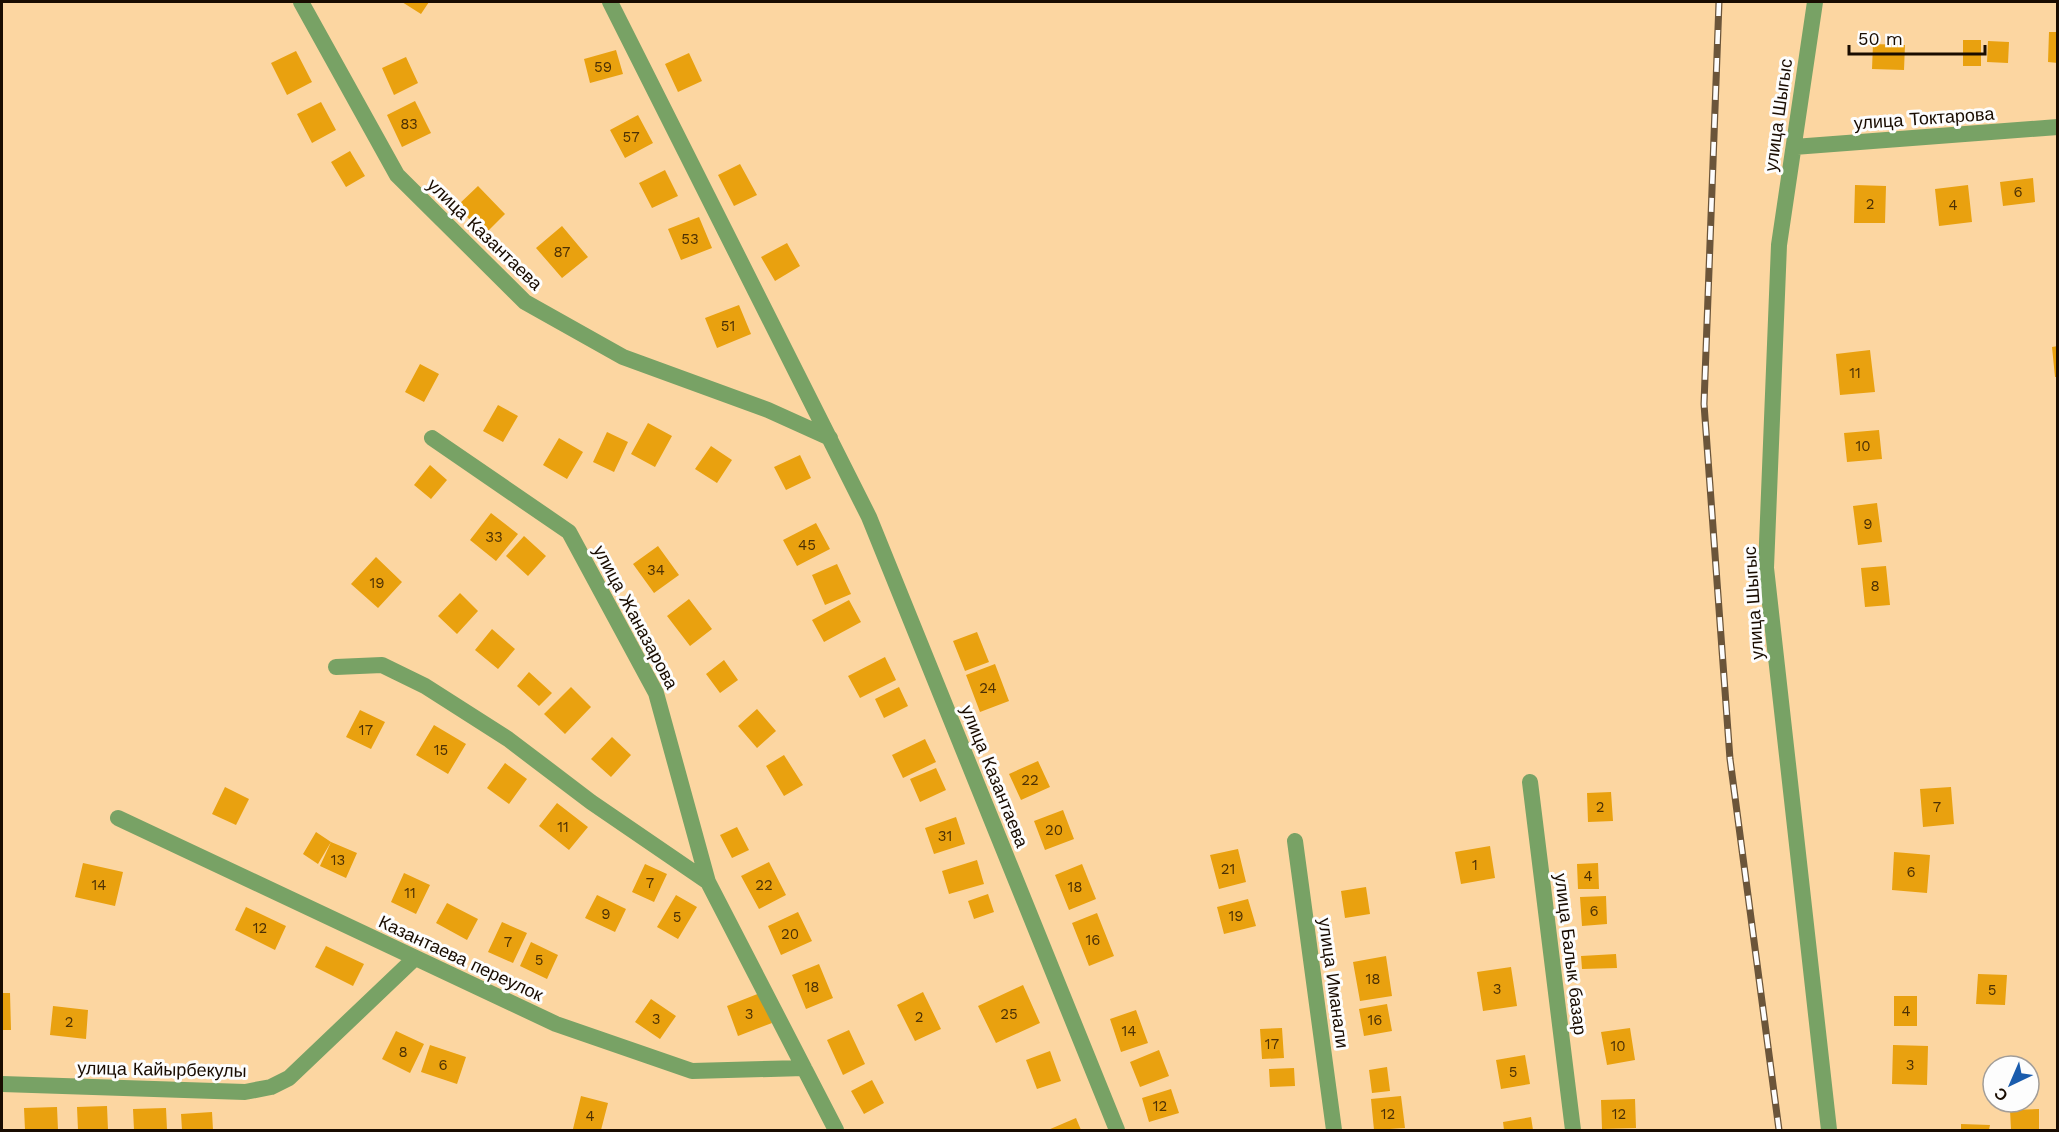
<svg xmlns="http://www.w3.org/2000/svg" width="2059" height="1132" font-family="'Work Sans',sans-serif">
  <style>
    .building { fill: #e9a10f }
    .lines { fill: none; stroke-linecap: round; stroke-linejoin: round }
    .minor { stroke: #78a265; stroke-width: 16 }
    .rail-casing { stroke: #6b553a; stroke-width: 7 }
    .rail { stroke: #fdfdfd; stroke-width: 4.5; stroke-dasharray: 14; stroke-linecap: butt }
    .labels { text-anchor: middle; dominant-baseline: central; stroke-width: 6; stroke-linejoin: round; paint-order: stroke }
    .number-label { font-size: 15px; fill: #4d3104 }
    .street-label { font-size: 18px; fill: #190c00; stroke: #fdfdfd }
  </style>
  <rect width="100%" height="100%" fill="#fcd6a1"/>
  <path class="building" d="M402,2H429L421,14Z
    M2049,32H2058V63L2048,62Z
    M1963,40H1981V66H1963Z
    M1988,41L2009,42L2008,63L1987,62Z
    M1873,44L1905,45L1904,70L1872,69Z
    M616,50L623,74L590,83L584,59Z
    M296,51L312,82L287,95L271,63Z
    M689,53L702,81L678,92L665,64Z
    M406,57L418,83L394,95L382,68Z
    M415,101L431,133L402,147L387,115Z
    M321,102L336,130L312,143L297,114Z
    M638,115L653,143L625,158L610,130Z
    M350,151L365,176L346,187L331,162Z
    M740,164L757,195L734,206L718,175Z
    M665,170L678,196L652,208L639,183Z
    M2033,178L2035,202L2003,206L2000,182Z
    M1855,185L1886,186L1885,223H1854Z
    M1968,185L1972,222L1939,226L1935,189Z
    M478,186L505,214L484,235L457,206Z
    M699,217L712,248L681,260L668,229Z
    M562,226L588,257L562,278L536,248Z
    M787,243L800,266L775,281L761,257Z
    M739,305L751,334L717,348L705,318Z
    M2058,346V377H2055L2052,347Z
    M1870,350L1875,392L1840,395L1836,354Z
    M420,364L439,374L424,402L405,392Z
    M498,405L518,416L503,442L483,431Z
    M648,423L672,436L655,467L631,454Z
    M1879,430L1882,459L1847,462L1844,433Z
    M607,432L628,442L614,472L593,462Z
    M559,438L583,452L567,479L543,465Z
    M711,446L732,460L717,483L695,469Z
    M800,455L811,478L786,490L774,467Z
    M430,465L447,480L431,499L414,485Z
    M1877,503L1882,542L1858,545L1853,506Z
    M491,513L518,534L496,561L470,540Z
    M816,523L830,549L797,566L783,540Z
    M524,536L546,556L528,576L506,556Z
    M658,546L679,575L654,593L633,564Z
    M376,557L402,582L378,608L351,584Z
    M837,564L851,594L825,605L812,575Z
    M1886,566L1890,605L1865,607L1861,568Z
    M460,593L478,611L457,634L438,616Z
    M689,599L712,629L690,646L667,616Z
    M849,600L861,622L824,642L812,620Z
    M492,629L515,649L498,669L475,650Z
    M977,632L989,662L965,671L953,641Z
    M885,657L896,680L860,698L848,676Z
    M724,660L738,680L720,693L706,674Z
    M995,664L1009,701L980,712L966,675Z
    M529,672L552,693L539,706L517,686Z
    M571,687L591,707L565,734L544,714Z
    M899,687L908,706L884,718L875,699Z
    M757,709L776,731L757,748L738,726Z
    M360,710L385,722L371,749L346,737Z
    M434,725L466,744L448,774L416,755Z
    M612,737L631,755L611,777L591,759Z
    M925,739L936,762L903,778L892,755Z
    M784,755L803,785L784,796L766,766Z
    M1038,761L1050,787L1021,800L1009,774Z
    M505,763L527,779L509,804L487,788Z
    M936,768L946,790L920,802L910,779Z
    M225,787L249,799L236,825L212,814Z
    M1951,787L1954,824L1923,827L1920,789Z
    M1611,792L1613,821L1588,822L1587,793Z
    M557,803L588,827L569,850L539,826Z
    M1063,810L1074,839L1045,850L1034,821Z
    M956,817L965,844L934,854L925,828Z
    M737,827L749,850L732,858L720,835Z
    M316,832L331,842L318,864L303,854Z
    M331,842L357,853L346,878L320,866Z
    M1490,846L1495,878L1461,884L1455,852Z
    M1238,849L1246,882L1219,889L1210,855Z
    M1894,852L1930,855L1927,893L1892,890Z
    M977,860L984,884L949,894L942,871Z
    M769,862L786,895L759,909L741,876Z
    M83,863L123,872L115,906L75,897Z
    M1598,863L1599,889H1578L1577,864Z
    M645,864L667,874L654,902L632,892Z
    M1082,864L1096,899L1069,910L1055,875Z
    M404,873L430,885L416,914L391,902Z
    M1366,887L1370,914L1345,918L1341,891Z
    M988,894L994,912L974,919L968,901Z
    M597,895L626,909L615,932L585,918Z
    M676,895L697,907L678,939L657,927Z
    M1606,896L1607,924L1582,926L1580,897Z
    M1248,899L1256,926L1224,934L1217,907Z
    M447,903L478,919L467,940L436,923Z
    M246,907L286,926L275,950L235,930Z
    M798,912L812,941L781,955L768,926Z
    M1097,913L1114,956L1089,966L1072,923Z
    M502,922L527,933L513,963L488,952Z
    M531,942L558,955L547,979L520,966Z
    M326,946L364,964L353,986L315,967Z
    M1616,954L1617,968L1582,969L1581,956Z
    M1386,956L1392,996L1360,1001L1353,962Z
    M819,964L833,998L806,1009L792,975Z
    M1511,967L1517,1006L1483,1011L1477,972Z
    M1978,974L2007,975L2005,1005L1976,1004Z
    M1023,985L1040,1023L996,1043L978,1006Z
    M923,992L941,1029L915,1041L897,1005Z
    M2,993H10L11,1030H2Z
    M760,993L772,1023L738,1036L727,1006Z
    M1894,996H1917V1026H1894Z
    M651,999L676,1016L660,1039L635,1022Z
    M1387,1004L1392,1031L1364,1036L1359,1009Z
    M53,1006L88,1010L86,1039L50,1035Z
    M1136,1010L1148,1043L1121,1052L1110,1019Z
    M1282,1028L1284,1058L1262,1059L1260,1029Z
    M1630,1028L1635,1060L1607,1065L1601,1032Z
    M849,1030L865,1064L843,1075L827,1040Z
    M396,1031L424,1044L410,1073L382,1059Z
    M430,1045L466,1057L457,1084L421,1072Z
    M1893,1045L1928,1046L1927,1085L1892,1084Z
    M1159,1050L1169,1076L1140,1087L1130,1062Z
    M1050,1051L1061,1081L1037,1089L1026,1060Z
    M1525,1055L1530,1084L1501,1089L1496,1060Z
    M1387,1067L1390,1091L1372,1093L1369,1070Z
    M1294,1068L1295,1086L1270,1087L1269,1069Z
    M872,1080L884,1103L864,1114L851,1091Z
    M1171,1089L1179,1113L1149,1122L1142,1098Z
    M581,1096L608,1103L601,1130L573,1129Z
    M1401,1096L1405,1128L1374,1130L1371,1099Z
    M1635,1099L1636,1128L1602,1129L1601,1100Z
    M107,1106L108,1130H78L77,1107Z
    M57,1107L58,1130H25L24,1108Z
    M166,1108L167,1130H134L133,1109Z
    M2039,1109V1130H2011L2010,1110Z
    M212,1112L213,1130H182L181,1114Z
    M1531,1117L1533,1130H1504L1503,1122Z
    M1076,1118L1081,1130H1048Z
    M1961,1124L1990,1125L1989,1130H1961Z"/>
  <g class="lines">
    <path class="minor" d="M301,2L397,175L525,302L623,357L768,410L830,438
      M610,2L869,517L1117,1130
      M1815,2L1779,245L1766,568L1829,1130
      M1794,147L2058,127
      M432,438L569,532L656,693L708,882L836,1130
      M336,667L382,665L425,686L508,739L591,802L708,882
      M1530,782L1573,1130
      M118,818L556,1024L692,1071L804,1068
      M1295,841L1334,1130
      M2,1084L245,1092L271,1087L289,1078L415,958"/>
    <g class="rail-casing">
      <path id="rail" d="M1719,2L1704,404L1730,759L1779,1130"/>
    </g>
    <use href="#rail" class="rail"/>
  </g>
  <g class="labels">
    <g class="number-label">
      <text x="603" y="67">59</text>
      <text x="409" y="124">83</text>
      <text x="631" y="137">57</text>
      <text x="2018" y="192">6</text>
      <text x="1870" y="204">2</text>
      <text x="1953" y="205">4</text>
      <text x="690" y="239">53</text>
      <text x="562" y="252">87</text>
      <text x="728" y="326">51</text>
      <text x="1855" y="373">11</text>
      <text x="1863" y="446">10</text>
      <text x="1868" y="524">9</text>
      <text x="494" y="537">33</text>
      <text x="807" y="545">45</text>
      <text x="656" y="570">34</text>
      <text x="377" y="583">19</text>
      <text x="1875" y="586">8</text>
      <text x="988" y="688">24</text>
      <text x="366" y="730">17</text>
      <text x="441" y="750">15</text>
      <text x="1030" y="780">22</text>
      <text x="1600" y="807">2</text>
      <text x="1937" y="807">7</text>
      <text x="563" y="827">11</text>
      <text x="1054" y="830">20</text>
      <text x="945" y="836">31</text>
      <text x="338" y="860">13</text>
      <text x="1475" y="865">1</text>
      <text x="1228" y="869">21</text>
      <text x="1911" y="872">6</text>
      <text x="1588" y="876">4</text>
      <text x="650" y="883">7</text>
      <text x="99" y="885">14</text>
      <text x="764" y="885">22</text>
      <text x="1075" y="887">18</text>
      <text x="410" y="893">11</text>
      <text x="1594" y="911">6</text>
      <text x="606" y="914">9</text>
      <text x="1236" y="916">19</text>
      <text x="677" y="917">5</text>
      <text x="260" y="928">12</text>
      <text x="790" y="934">20</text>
      <text x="1093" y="940">16</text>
      <text x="508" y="942">7</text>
      <text x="539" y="960">5</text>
      <text x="1373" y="979">18</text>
      <text x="812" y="987">18</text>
      <text x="1497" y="989">3</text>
      <text x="1992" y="990">5</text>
      <text x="1906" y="1011">4</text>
      <text x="749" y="1014">3</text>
      <text x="1009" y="1014">25</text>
      <text x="919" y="1017">2</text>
      <text x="656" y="1019">3</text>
      <text x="1375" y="1020">16</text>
      <text x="69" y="1022">2</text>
      <text x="1129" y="1031">14</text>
      <text x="1272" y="1044">17</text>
      <text x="1618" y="1046">10</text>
      <text x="403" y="1052">8</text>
      <text x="443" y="1065">6</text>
      <text x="1910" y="1065">3</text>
      <text x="1513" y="1072">5</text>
      <text x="1160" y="1106">12</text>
      <text x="1388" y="1114">12</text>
      <text x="1619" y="1114">12</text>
      <text x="590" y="1116">4</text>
    </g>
    <g class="street-label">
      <text transform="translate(1778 115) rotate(-82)">улица Шыгыс</text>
      <text transform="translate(1924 118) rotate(-4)">улица Токтарова</text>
      <text transform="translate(485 234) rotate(44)">улица Казантаева</text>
      <text transform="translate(1753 603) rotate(-94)">улица Шыгыс</text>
      <text transform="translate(636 617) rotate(62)">улица Жаназарова</text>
      <text transform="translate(995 776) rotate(68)">улица Казантаева</text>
      <text transform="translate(1571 954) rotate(83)">улица Балык базар</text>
      <text transform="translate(461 958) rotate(25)">Казантаева переулок</text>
      <text transform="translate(1334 983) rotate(82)">улица Иманали</text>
      <text transform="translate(162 1069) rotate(1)">улица Кайырбекулы</text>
    </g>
  </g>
  <rect width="2059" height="1132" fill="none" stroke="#190c00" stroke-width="6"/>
  <g transform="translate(2011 1084) rotate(224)"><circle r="28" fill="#fdfdfd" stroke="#a29d98" stroke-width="1.5"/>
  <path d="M0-4.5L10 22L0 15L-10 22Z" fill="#1a5cad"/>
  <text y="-9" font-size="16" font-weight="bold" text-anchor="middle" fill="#190c00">С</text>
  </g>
  <path d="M1849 45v9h136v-9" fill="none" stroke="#190c00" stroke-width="3"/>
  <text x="1858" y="45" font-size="18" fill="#190c00" stroke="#fdfdfd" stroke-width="4.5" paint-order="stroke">50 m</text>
</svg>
